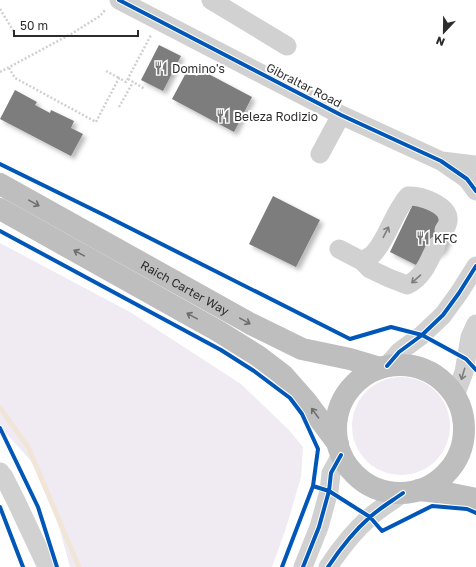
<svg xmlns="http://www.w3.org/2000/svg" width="476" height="567" font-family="'Golos Text',sans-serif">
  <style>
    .green { fill: #f0ebf3 }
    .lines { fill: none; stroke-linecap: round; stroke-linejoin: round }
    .stream { stroke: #f0e5d7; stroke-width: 5 }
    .building { fill: #7d7d7d; filter: url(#shadow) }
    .path { stroke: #d0d0d0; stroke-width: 2.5; stroke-dasharray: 2 2; stroke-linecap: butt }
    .minor { stroke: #d1d1d1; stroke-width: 19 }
    .highway { stroke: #bebebe; stroke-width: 22 }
    .cycleway-casing { stroke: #fff; stroke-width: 6 }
    .cycleway { stroke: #0057b8; stroke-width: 4 }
    .oneway { stroke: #6e6e6e }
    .oneway2 { stroke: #7e7e7e }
    .labels { text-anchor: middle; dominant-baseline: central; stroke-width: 4; stroke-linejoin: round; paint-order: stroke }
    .poi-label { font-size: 12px; fill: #2c2c2c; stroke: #fff; text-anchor: start }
    .street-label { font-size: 12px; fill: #2c2c2c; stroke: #fff }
  </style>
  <defs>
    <filter id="shadow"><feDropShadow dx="3.5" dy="3.5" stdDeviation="2" flood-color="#0004"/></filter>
  </defs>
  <rect width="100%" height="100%" fill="#fff"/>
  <path class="green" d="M0,243L130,312L241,384L289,430L303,447L301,477L286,528L272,567H70L54,509L31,461L3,430L0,426Z
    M352 426a49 49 0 1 1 98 0a49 49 0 1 1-98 0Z"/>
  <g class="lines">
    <path class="stream" d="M0,408L28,447L79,567"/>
  </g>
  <path class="building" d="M159,45L181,56L163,91L141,80Z
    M201,70L252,97L234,132L172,99L187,71L197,76Z
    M15,90L37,102L35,105L50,113L51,110L74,121L71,128L83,134L71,156L0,119Z
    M273,196L320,220L296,267L249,244Z
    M414,202L443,216L451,233L443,250L418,266L390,252Z"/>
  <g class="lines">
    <path class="path" d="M0,9L14,32
      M9,68L15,78L96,122L119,78L126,82L151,35
      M106,71L119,78
      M0,72L71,34L100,16L106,9
      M128,79L145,89
      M119,107L133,82"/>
    <path class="minor" d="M119,0L341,115L441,161L467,179L476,191
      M211,0L287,46
      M320,154L341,115
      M442,161L476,165
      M339,249L362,261L370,269L389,278L407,285C423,278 429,261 436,246
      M362,261C365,259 370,257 373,254C387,240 393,213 408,196C420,195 450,205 448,221C448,224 446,227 444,230
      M387,366L399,352L422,335L443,315L459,293L476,266
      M455,396L464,372L470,337L476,324
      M0,472L4,477L16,501L47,567
      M303,567L319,527L329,491L331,473L341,455
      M328,567C340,549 354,531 370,517C380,508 392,501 403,493"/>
    <g class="highway">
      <path id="s1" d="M0,184L251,324L302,349L350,359L380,368"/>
      <path d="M0,209L218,331L258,356L283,375L306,401L338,444"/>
      <circle cx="400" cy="429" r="64"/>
      <path d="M419,490L447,493L476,499"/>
    </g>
    <g class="cycleway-casing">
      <path id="cycleway" d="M119,0L341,115L441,161L467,179L476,191
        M0,164L104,215L350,339L391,327L422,335L466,359L476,370
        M0,231L221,350L254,371L290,398L302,414L318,449L313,486L329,491L370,517L382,531L432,506L467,509L476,513
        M387,366L399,352L422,335L443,315L459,293L476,266
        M0,428L38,507L57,567
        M0,507L23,567
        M282,567L313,486
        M303,567L319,527L329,491L331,473L341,455
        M328,567C340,549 354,531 370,517C380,508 392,501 403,493"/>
    </g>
    <use href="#cycleway" class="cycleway"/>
  </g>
  <defs><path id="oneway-shaft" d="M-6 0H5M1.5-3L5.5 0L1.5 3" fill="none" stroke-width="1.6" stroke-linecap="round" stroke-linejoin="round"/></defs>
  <g class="oneway">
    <use href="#oneway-shaft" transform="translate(34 203) rotate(29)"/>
    <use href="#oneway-shaft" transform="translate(79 253) rotate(-151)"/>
    <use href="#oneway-shaft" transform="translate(192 316) rotate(-151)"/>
    <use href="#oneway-shaft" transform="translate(245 321) rotate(29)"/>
    <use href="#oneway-shaft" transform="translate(315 413) rotate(-126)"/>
  </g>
  <g class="oneway2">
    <use href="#oneway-shaft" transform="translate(386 232) rotate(-63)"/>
    <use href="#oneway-shaft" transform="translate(416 279) rotate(139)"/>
    <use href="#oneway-shaft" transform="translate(463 374) rotate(107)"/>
  </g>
  <defs>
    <g id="restaurant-bare" transform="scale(1.08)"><path d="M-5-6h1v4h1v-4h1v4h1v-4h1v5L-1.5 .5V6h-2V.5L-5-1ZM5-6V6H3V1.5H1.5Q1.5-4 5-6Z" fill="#767676" stroke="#fff" stroke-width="2.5" paint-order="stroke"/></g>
  </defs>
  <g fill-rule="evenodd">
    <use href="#restaurant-bare" x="161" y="68"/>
    <use href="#restaurant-bare" x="223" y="116"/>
    <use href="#restaurant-bare" x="423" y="238"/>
  </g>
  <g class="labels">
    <g class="poi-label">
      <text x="172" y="68">Domino's</text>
      <text x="234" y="116">Beleza Rodizio</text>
      <text x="434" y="238">KFC</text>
    </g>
    <g class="street-label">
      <text transform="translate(304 85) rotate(27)">Gibraltar Road</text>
      <text stroke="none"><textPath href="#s1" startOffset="212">Raich Carter Way</textPath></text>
    </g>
  </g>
  <g transform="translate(444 32) rotate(202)" stroke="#ffffff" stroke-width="3" paint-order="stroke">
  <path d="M0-3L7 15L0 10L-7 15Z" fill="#2c2c2c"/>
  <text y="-6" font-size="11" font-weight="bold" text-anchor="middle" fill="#2c2c2c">N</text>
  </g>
  <path d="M14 30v6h124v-6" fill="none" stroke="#2c2c2c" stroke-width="2"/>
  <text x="20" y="30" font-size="12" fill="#2c2c2c" stroke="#ffffff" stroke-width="3" paint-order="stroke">50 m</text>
</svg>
